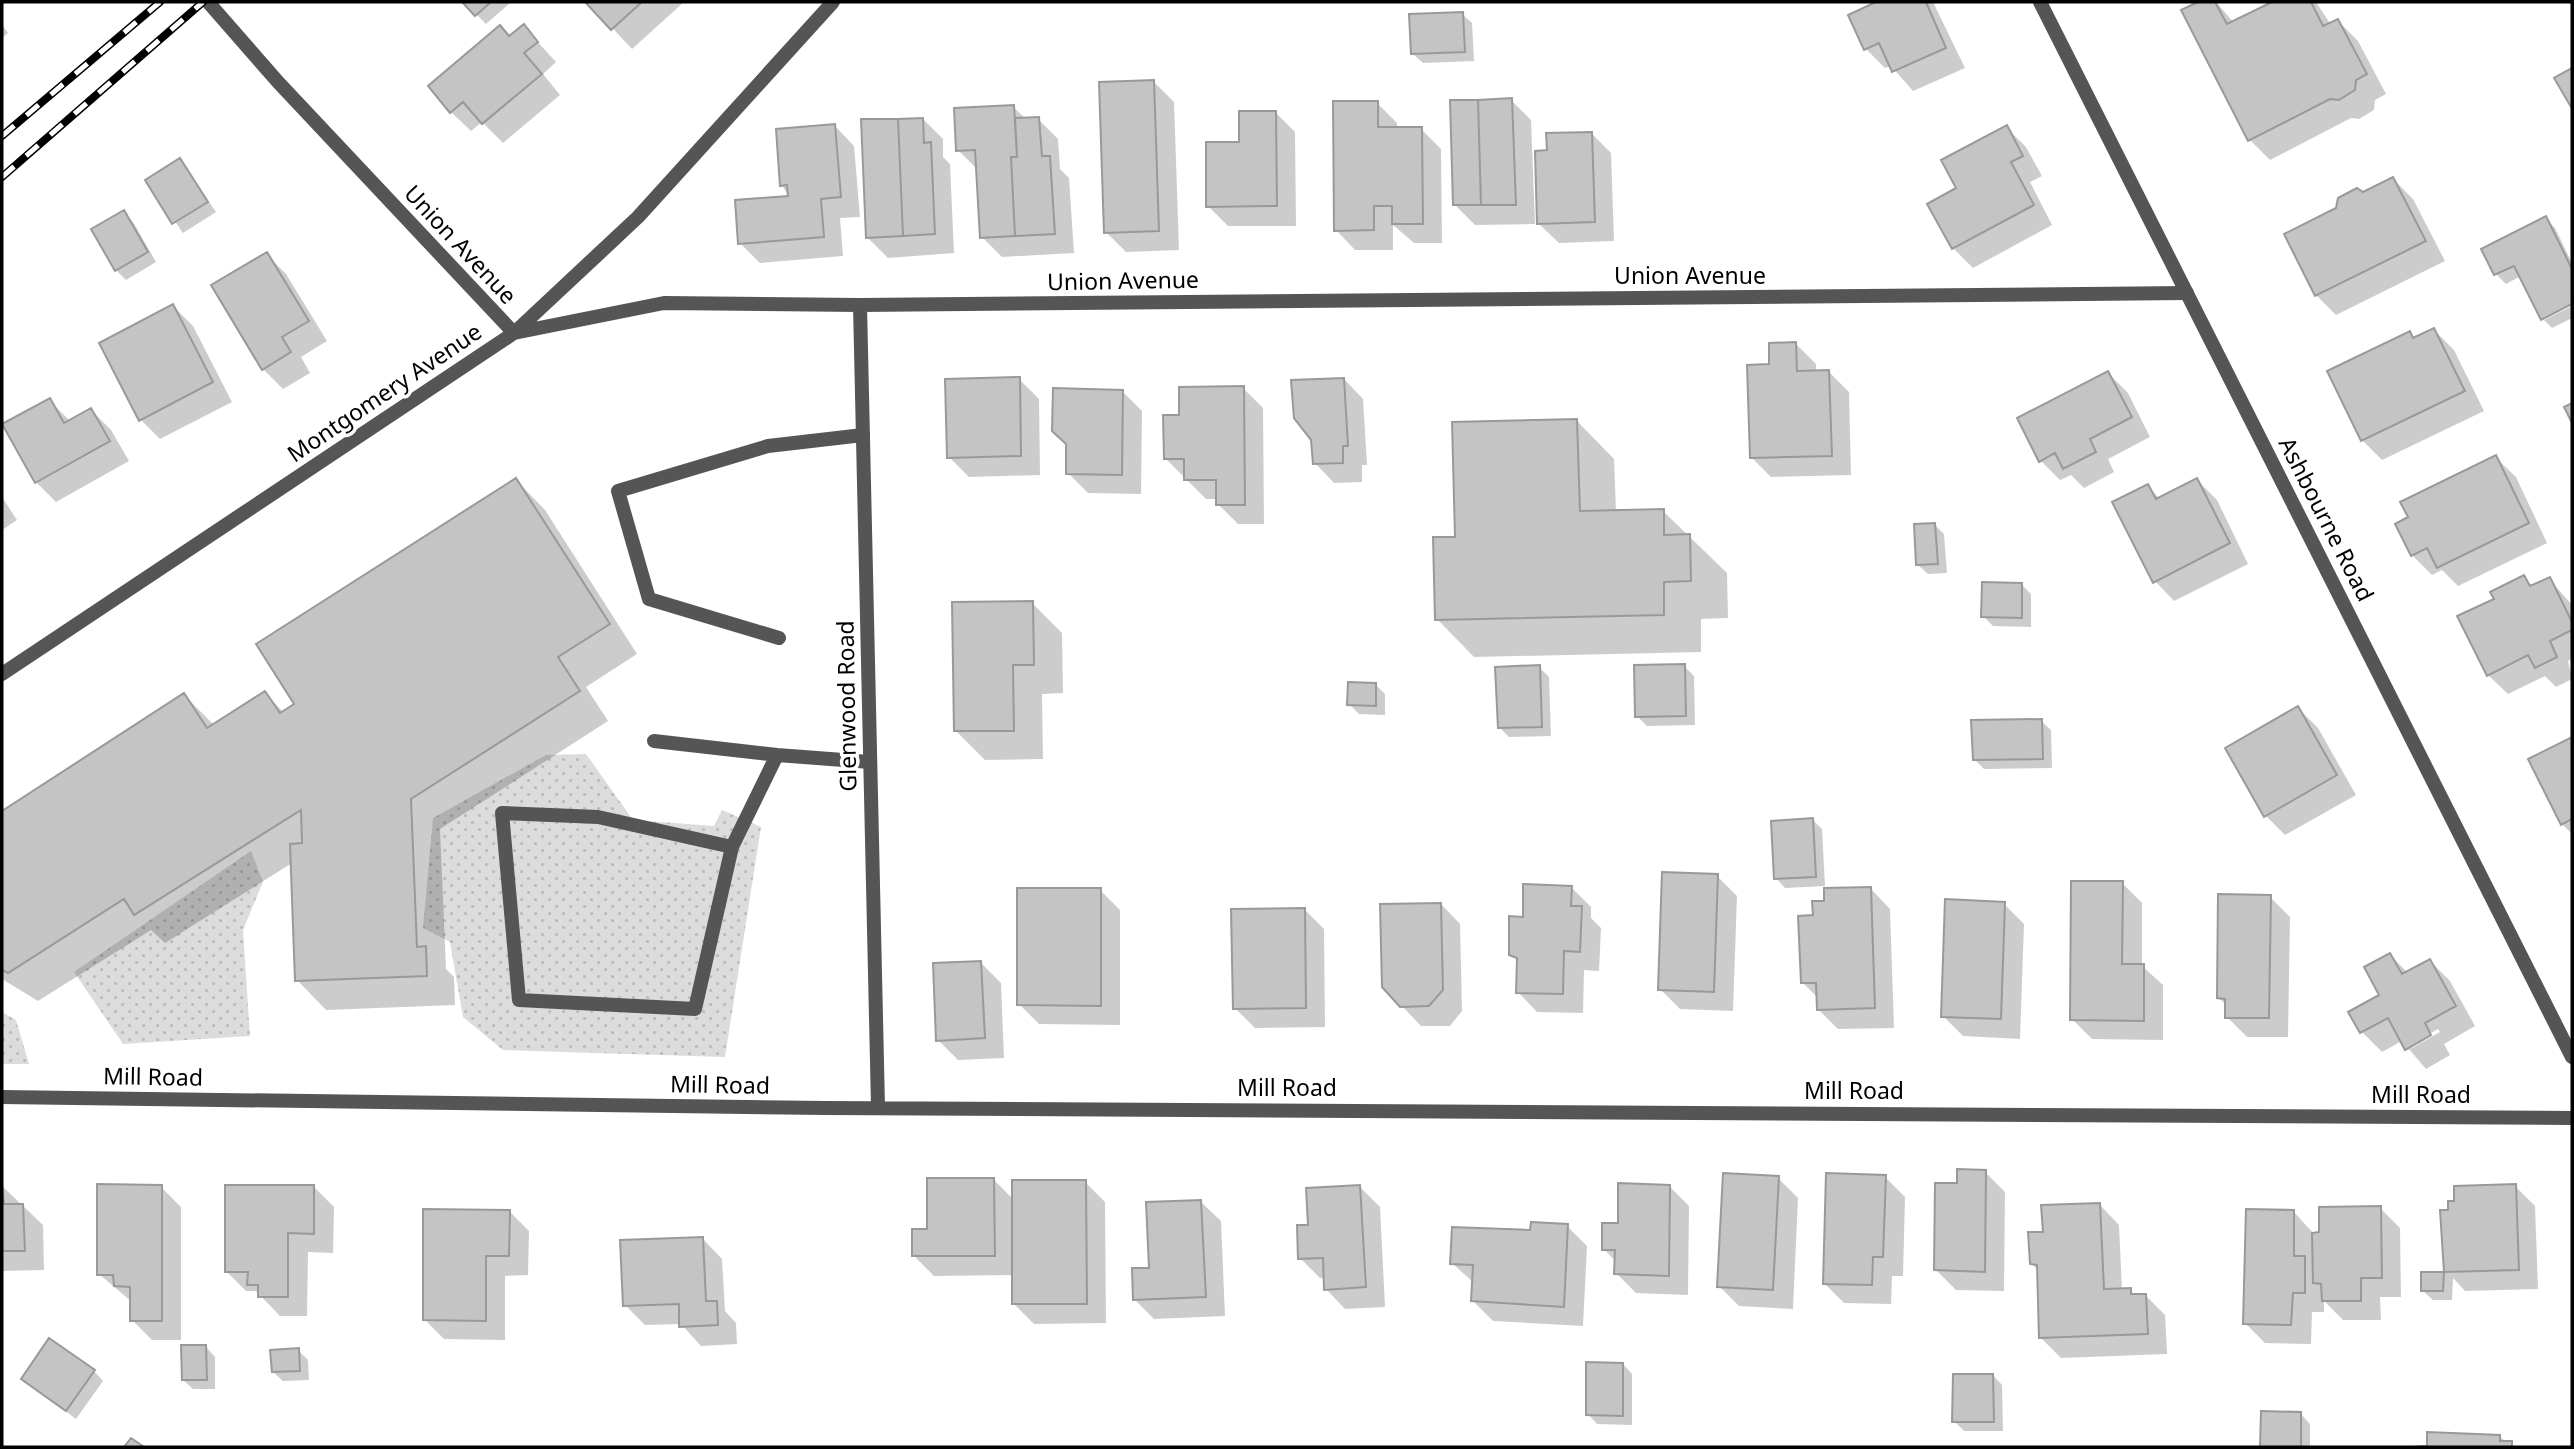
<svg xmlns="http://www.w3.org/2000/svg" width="2574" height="1449" font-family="'Noto Sans',sans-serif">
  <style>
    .park { fill: url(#park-dots) }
    .shadow { fill: #0003; fill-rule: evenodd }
    .building { fill: #c4c4c4; stroke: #999; stroke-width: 2 }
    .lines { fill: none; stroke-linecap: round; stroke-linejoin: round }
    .service { stroke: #555; stroke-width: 14 }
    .minor { stroke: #555; stroke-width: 14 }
    .tertiary { stroke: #555; stroke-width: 14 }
    .rail-casing { stroke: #000; stroke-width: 8 }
    .rail { stroke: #fff; stroke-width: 5; stroke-dasharray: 16; stroke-linecap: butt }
    .labels { text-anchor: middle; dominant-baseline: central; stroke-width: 7; stroke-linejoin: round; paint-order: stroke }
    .street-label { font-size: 23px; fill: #000; stroke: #fff }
  </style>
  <defs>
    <pattern id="park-dots" width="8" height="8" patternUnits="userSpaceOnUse" patternTransform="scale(1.75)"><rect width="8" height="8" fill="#dcdcdc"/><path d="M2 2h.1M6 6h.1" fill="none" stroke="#bbb" stroke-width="1.8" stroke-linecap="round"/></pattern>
  </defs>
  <rect width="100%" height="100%" fill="#fff"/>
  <path class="park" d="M586,754L633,820L714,826L722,810L761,827L725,1057L503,1050L463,1017L450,942L423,928L433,818L546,755Z
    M251,851L263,882L243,930L250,1036L123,1044L74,972Z
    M2,1012L16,1020L29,1064H2Z"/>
  <path class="shadow" d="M464,2H511L486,24Z
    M588,2H684L632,49Z
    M1880,2H1933L1965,68L1913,91L1891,66L1885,68L1866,49L1850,15Z
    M2202,2H2216L2234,23L2276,2H2316L2331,25L2338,21L2358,41L2386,94L2375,100L2374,110L2359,119L2351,118L2270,160L2250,140L2184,11Z
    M1462,14L1472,23L1474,61L1423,63L1413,54Z
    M2,25L8,33L2,38Z
    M523,26L556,62L543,74L560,95L503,143L482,122L471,131L451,112L510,38Z
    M1154,82L1174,102L1179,250L1126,252L1106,232Z
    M1511,100L1531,120L1535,224L1475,225L1455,205Z
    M1377,103L1397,123V129H1421L1441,149L1442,243H1414L1393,225V250H1355L1336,230Z
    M1013,107L1026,119H1038L1058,139L1060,169L1069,178L1074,253L1002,257L982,237L978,170L958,150Z
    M1275,112L1295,132L1296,226H1228L1208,206L1241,144Z
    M923,119L943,139V157L950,164L954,253L888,258L868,238Z
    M835,126L854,146L860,217L840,218L843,256L760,263L740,243L789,197L782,185Z
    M2006,127L2026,147L2042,176L2030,182L2052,225L1973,268L1953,248L1959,189Z
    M1591,133L1611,153L1614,241L1559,243L1539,224L1548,152Z
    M180,160L216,212L183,233L147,181Z
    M2393,179L2413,199L2445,261L2336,315L2316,295L2337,209Z
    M123,212L133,222L156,262L126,280L116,270Z
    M2545,218L2555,228L2572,263V302L2543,316V320L2521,276L2506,284L2496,274L2483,250Z
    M266,254L286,274L327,341L301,357L310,373L283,389L263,369L213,286Z
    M173,306L193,326L232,402L160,439L141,420Z
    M2572,306V318L2552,328L2544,320Z
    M2434,330L2454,350L2484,411L2382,460L2362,440L2410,333L2415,339Z
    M1796,344L1816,364V372H1829L1849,392L1851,475L1771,477L1751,457L1771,366Z
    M2108,373L2128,393L2150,437L2108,459L2114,472L2084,488L2071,475L2060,480L2040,460Z
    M1019,379L1039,399L1040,475L969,477L949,457Z
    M1344,379L1363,399L1367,465H1362V482L1334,483L1315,463L1313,440Z
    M1243,388L1263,408L1264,524H1238L1218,504V499H1206L1165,458L1181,417Z
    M1122,391L1142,411L1141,494L1088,493L1068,473Z
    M49,400L69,420L91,410L111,430L129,461L56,502L36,482Z
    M1577,421L1614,459L1616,512L1663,511L1727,573L1728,618L1701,619V652L1474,657L1437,619L1457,539Z
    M2496,458L2516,477L2547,543L2458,586L2442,570L2432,575L2412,555Z
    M516,480L545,510L637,654L586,687L608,721L440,829L446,969L454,977L455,1005L326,1010L297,980L292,863L165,943L151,930L38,1001L2,979V813L184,695L214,725L265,693L284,713L296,705Z
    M2197,480L2217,500L2248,564L2174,601L2155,581L2147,486L2160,499Z
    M2,497L17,520L2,530Z
    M1935,525L1944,534L1947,573L1928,574L1918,565Z
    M2524,577L2533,587L2549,579L2572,605V659L2568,661L2572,679L2556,687L2545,676L2508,694L2488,675L2496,600Z
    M2021,584L2031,594V627L1993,626L1983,616Z
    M1032,603L1062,633L1063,693L1042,694L1043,759L985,760L956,731Z
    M1684,666L1694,676L1695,725L1647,726L1637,716Z
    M1539,667L1549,677L1551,736L1509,737L1500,728Z
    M1376,685L1385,694V715L1359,714L1349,704Z
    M2298,708L2318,728L2356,795L2285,835L2265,815Z
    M2041,721L2051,730L2052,768L1984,769L1974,759Z
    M2572,739V834L2562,824L2530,760Z
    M1813,820L1822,829L1825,886L1785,888L1776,878Z
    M1717,876L1737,896L1733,1011L1680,1009L1660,989Z
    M2122,883L2142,903V966L2163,985V1040L2092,1039L2072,1019Z
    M1571,887L1591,907V918L1601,928L1599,971L1584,970L1583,1013L1537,1012L1518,992L1519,962L1510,954L1524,919Z
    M1871,889L1890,909L1894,1028L1838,1029L1818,1009V998L1802,982L1815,917L1826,903Z
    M1100,890L1120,910V1025L1039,1024L1019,1004Z
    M2270,897L2290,917L2288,1037H2247L2227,1017V1006L2219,998Z
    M1441,904L1460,924L1462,1011L1450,1026H1421L1401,1005Z
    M2004,904L2024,924L2020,1039L1963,1036L1943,1016Z
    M1304,909L1324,929L1325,1027L1255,1028L1235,1008Z
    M2390,955L2408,973L2430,961L2450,981L2475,1026L2444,1044L2450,1055L2426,1069L2402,1041L2382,1052L2362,1032L2381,995ZM2438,1029L2440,1032L2410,1049V1045Z
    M981,963L1001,983L1004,1058L958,1060L938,1040Z
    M1985,1172L2005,1192L2004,1291L1956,1290L1936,1270L1958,1185Z
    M1885,1177L1905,1197L1903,1276H1892L1891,1304L1844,1303L1824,1283Z
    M1778,1178L1798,1198L1793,1309L1739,1306L1719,1286Z
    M994,1180L1014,1200L1085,1182L1105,1202L1106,1323L1034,1324L1014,1304V1275L934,1276L914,1256L928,1231Z
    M2,1186L43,1225L44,1270L2,1271Z
    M1669,1186L1689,1206L1688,1295L1636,1293L1616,1273V1262L1604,1249Z
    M2515,1186L2535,1206L2538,1289L2465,1291L2453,1278L2452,1300H2433L2423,1291V1274L2446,1273L2442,1212Z
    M161,1187L181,1207V1340H152L132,1320V1302L99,1274Z
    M314,1187L334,1207L333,1253L308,1252L307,1316H280L256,1291H246L226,1271Z
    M1360,1187L1380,1207L1385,1307L1345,1309L1326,1289L1325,1278H1320L1300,1258Z
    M1201,1202L1221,1221L1225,1316L1154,1319L1134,1299L1151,1269Z
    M2100,1205L2119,1225L2122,1290H2130L2136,1296L2145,1295L2165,1315L2167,1354L2061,1358L2041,1338L2038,1270L2031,1263L2044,1233Z
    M2380,1208L2400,1228L2401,1297H2380L2381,1320H2343L2324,1301V1312H2312L2311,1344L2265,1343L2245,1323L2294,1212L2314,1234Z
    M509,1211L529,1231L528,1275L505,1276V1340L444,1339L424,1319Z
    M1567,1226L1587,1246L1583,1326L1493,1321L1473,1301L1474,1283L1452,1263L1532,1232Z
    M703,1239L722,1259L725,1311L736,1323L737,1344L701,1346L681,1324L645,1325L625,1305Z
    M206,1347L215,1357V1389H193L183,1380Z
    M298,1350L308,1360L309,1380L283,1381L273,1372Z
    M1623,1364L1632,1374V1425L1597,1424L1588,1414Z
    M94,1371L103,1381L76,1419L23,1379Z
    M1993,1375L2002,1385L2003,1431H1964L1954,1421Z
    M2262,1413L2301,1414L2310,1424V1447H2261Z
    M2429,1434L2499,1437L2516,1447H2428Z"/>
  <path class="building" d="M462,2H491L475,16Z
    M585,2H642L611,30Z
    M1876,2H1926L1946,48L1892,72L1879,43L1864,50L1848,15Z
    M2198,2H2215L2227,24L2272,2H2311L2323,26L2338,19L2367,74L2356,80L2355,90L2339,100L2330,99L2248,141L2181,10Z
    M1463,12L1465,52L1411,54L1409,14Z
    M524,24L538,42L524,53L542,74L482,124L463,102L450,113L428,86L500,25L509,36Z
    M2572,68V106L2571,107L2554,78Z
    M1154,80L1159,231L1104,233L1099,82Z
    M1512,98L1516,205H1481L1478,100Z
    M1450,100H1478L1481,205H1453Z
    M1333,101H1378V127H1422L1423,224H1392V206H1374V230L1334,231Z
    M1014,105L1017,157H1011L1015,236L980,238L975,150L956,151L954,108Z
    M1239,111H1276L1277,206L1206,207V142H1239Z
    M1039,117L1042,156H1050L1055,234L1015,236L1011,157H1017L1015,118Z
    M923,118L924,143L931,142L935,234L903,236L898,119Z
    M861,119H898L903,236L866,238Z
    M835,124L841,197L821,199L824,237L738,244L735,200L788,196L787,185L780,186L776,129Z
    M2007,125L2023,156L2011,162L2034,205L1952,249L1927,204L1956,188L1941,160Z
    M1592,132L1595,222L1537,224L1535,151L1547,150L1546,133Z
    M180,158L208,202L172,224L145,180Z
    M2393,177L2426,241L2315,296L2284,234L2336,208L2338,198L2357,188L2363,192Z
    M124,210L148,252L115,271L91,229Z
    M2546,216L2572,269V304L2541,320L2514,266L2494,275L2481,249Z
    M267,252L309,321L282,337L291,352L262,370L211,285Z
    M173,304L213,382L139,421L99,343Z
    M2434,328L2465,391L2361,441L2327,371L2410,331L2413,338Z
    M1796,342L1797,371L1829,370L1832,456L1750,458L1747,365L1769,364V343Z
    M2108,371L2132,417L2090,439L2096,452L2063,469L2055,453L2039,462L2017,418Z
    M1020,377L1021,456L947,458L945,379Z
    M1344,378L1348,446H1343V463L1313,464L1311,440L1294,418L1291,380Z
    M1244,386L1245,505H1216V480H1184V459H1164L1163,415H1179V387Z
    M1053,388L1123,390L1122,475L1066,474V444L1052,431Z
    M50,398L64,423L91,408L110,441L35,483L2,424Z
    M2572,403V423L2564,407Z
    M1577,419L1580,511L1664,509V535L1690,534L1691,581L1664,582V615L1435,620L1433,537H1455L1452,422Z
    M2496,455L2529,523L2437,568L2427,548L2411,556L2395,524L2408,517L2400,502Z
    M516,478L610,624L558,657L580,691L411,799L417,947L426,946L427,976L295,981L290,844L302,843L301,810L134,915L124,899L8,973L2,970V811L184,693L207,728L265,691L280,713L294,704L256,644Z
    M2197,478L2230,543L2153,583L2112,502L2148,484L2156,499Z
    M1935,523L1938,564L1916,565L1914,524Z
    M2524,575L2530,586L2550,577L2572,622V630L2550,641L2557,657L2535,668L2528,655L2487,676L2457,616L2494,599L2490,592Z
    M1982,582L2022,583V618L1981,617Z
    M1033,601L1034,665H1013L1014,731H954L952,602Z
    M1685,664L1686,716L1635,717L1634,665Z
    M1540,665L1542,727L1498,728L1495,667Z
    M1348,682L1376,683V706L1347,705Z
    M2298,706L2337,775L2264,817L2225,748Z
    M2042,719L2043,759L1973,760L1971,720Z
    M2572,737V819L2561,825L2528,759Z
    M1813,818L1816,877L1774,879L1771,821Z
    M1662,872L1718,874L1714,992L1658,990Z
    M2071,881H2123L2122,964H2144V1021L2070,1020Z
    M1523,884L1572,886L1571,906H1582L1580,952L1564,951L1563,994L1516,993L1517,958L1509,955V916L1523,917Z
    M1871,887L1875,1008L1817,1010L1816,983H1801L1798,916L1813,915L1812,901H1824V888Z
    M1017,888H1101V1006L1017,1005Z
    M2218,894L2271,895L2269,1018H2225V999L2217,998Z
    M1945,899L2005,902L2001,1019L1941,1017Z
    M1441,903L1443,990L1429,1006L1400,1007L1382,987L1380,904Z
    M1305,908L1306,1008L1233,1009L1231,909Z
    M2390,953L2402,974L2430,959L2456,1006L2425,1023L2431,1035L2405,1050L2388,1018L2360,1033L2348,1012L2379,995L2364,967Z
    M981,961L985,1038L936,1041L933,963Z
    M1957,1169L1986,1170L1985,1272L1934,1270L1935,1183H1957Z
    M1723,1173L1779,1176L1773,1290L1717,1287Z
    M1826,1173L1886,1175L1883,1257H1873L1872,1285L1823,1284Z
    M927,1178H994L995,1256H912V1229H927Z
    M1012,1180H1086L1087,1304H1012Z
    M1618,1183L1670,1185L1669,1276L1614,1274L1615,1250H1602V1223H1618Z
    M2,1184L4,1204H23L25,1251H2Z
    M97,1184L162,1185V1321H130V1287L114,1286L113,1275H97Z
    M2516,1184L2519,1270L2444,1272L2440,1210H2448V1201H2454V1186Z
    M225,1185H314V1234L288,1233V1297H258V1285H247L248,1272H225Z
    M1360,1185L1366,1287L1324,1290L1323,1258L1298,1259L1297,1225H1308L1306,1188Z
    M1201,1200L1206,1297L1133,1300L1132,1268H1149L1146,1202Z
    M2100,1203L2104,1289L2131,1288V1294H2146L2148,1334L2039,1338L2037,1265L2030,1264L2028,1232H2043L2041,1205Z
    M2381,1206L2382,1278H2361V1301H2322L2321,1284L2313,1283L2312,1233L2319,1232V1207Z
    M423,1209L510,1210L509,1256H486V1321L423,1320Z
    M2246,1209L2294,1210V1256H2305V1293H2293L2291,1325L2243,1324Z
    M1531,1222L1568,1224L1564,1307L1471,1301L1473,1265L1450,1264L1452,1227L1530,1230Z
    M703,1237L706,1301H717L718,1325L679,1327V1304L623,1306L620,1240Z
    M2421,1272H2444L2443,1291H2421Z
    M49,1338L95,1370L66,1411L21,1379Z
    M181,1345H206L207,1380H182Z
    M299,1348L300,1371L272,1372L270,1350Z
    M1586,1362L1623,1363V1416L1586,1415Z
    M1953,1374H1993L1994,1422H1952Z
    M2261,1411L2301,1412V1447H2260Z
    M2427,1432L2500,1435V1441H2512V1447H2412L2427,1446Z
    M131,1438L144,1447H124Z"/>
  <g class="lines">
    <path class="service" d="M779,638L649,599L618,491L768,446L863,435
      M654,741L777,755
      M732,847L598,817L502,813L519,1000L695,1009L732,847L777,755L870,762"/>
    <path class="minor" d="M208,2L278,82L514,333
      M860,305L878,1107
      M514,333L664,303L860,305L2187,293
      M2,674L514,333L638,217L833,2
      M2,1097L825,1108L2572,1118"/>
    <path class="tertiary" d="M2040,2L2572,1057"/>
    <g class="rail-casing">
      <path id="rail" d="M2,136L160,2
        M2,177L203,2"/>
    </g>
    <use href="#rail" class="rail"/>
  </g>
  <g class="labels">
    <g class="street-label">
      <text transform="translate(461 244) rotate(47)">Union Avenue</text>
      <text x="1690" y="275">Union Avenue</text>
      <text transform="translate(1123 280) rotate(-1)">Union Avenue</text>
      <text transform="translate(384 392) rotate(-34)">Montgomery Avenue</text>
      <text transform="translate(2327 519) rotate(63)">Ashbourne Road</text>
      <text transform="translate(846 706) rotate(-91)">Glenwood Road</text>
      <text transform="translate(153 1076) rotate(1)">Mill Road</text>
      <text transform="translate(720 1084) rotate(1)">Mill Road</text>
      <text x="1287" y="1087">Mill Road</text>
      <text x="1854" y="1090">Mill Road</text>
      <text x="2421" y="1094">Mill Road</text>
    </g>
  </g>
  <rect width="2574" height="1449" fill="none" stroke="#000000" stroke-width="7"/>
</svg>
